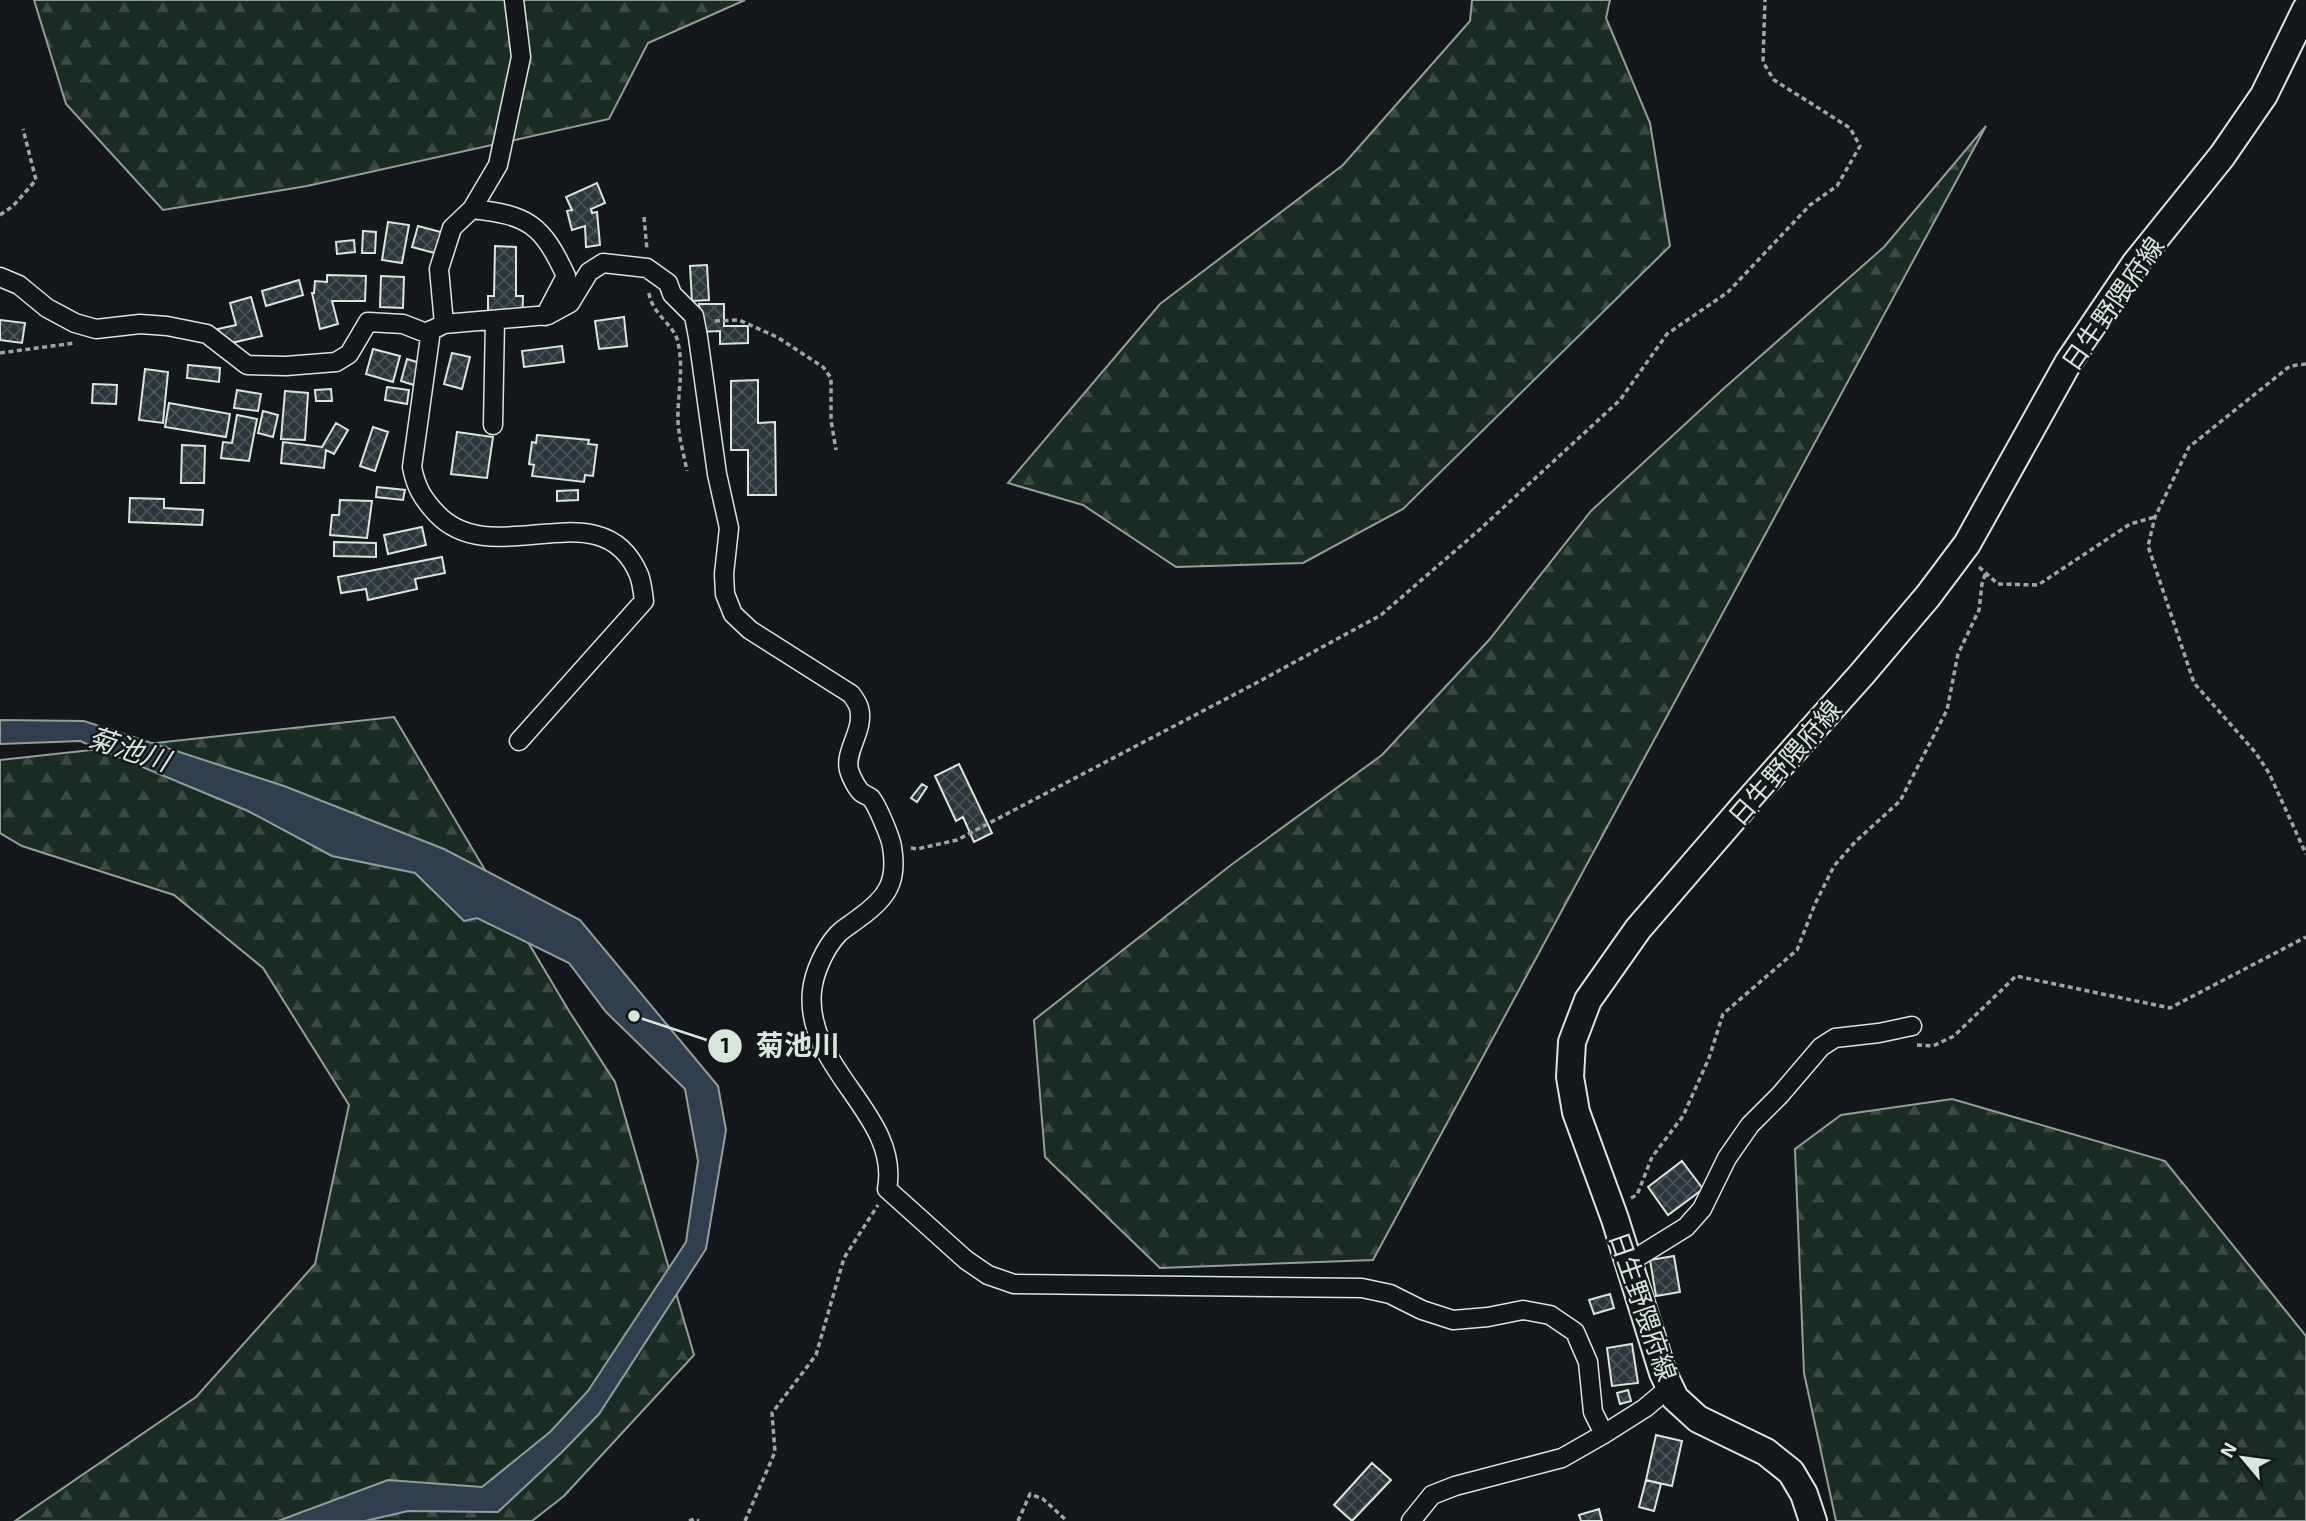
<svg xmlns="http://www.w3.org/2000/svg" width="2306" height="1521" font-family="'Exo 2','Noto Sans JP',sans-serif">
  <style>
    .forest { fill: url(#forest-firs); stroke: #939e99; stroke-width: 2 }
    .water { fill: #2f3f4d; stroke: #939e99; stroke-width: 2 }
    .building { fill: url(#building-cross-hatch); stroke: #d8e6dc; stroke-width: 2 }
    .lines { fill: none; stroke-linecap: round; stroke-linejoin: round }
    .minor-casing { stroke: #d8e6dc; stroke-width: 21 }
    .secondary-casing { stroke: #d8e6dc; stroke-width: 30 }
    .path { stroke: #9da8a2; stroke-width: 3.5; stroke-dasharray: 5 3.5; stroke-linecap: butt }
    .minor { stroke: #14181c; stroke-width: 18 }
    .secondary { stroke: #14181c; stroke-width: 26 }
    .labels { text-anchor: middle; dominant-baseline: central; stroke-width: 5; stroke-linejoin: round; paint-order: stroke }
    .street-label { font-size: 26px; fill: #d8e6dc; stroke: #14181c }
    .water-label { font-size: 28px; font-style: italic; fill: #d8e6dc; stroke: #14181c }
    .leader { fill: none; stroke: #d8e6dc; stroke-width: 2.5 }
    .callout-dot { fill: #d8e6dc; stroke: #14181c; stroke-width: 2.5 }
    .mark-label { font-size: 21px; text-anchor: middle; font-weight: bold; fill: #111 }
    .callout-label { font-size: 28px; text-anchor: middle; font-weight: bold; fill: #d8e6dc; stroke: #14181c; stroke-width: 5; stroke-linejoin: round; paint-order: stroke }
  </style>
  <defs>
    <pattern id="forest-firs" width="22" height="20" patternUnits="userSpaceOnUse" patternTransform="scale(1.75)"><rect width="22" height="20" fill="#1a2d24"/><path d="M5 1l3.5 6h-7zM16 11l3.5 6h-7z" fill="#3b4b43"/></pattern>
    <pattern id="building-cross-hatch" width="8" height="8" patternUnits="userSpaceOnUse" patternTransform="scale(1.75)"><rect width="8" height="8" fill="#2c363c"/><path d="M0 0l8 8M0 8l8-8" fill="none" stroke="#4a5358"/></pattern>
  </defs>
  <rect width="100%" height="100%" fill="#14181c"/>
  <path class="forest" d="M34,0H745L648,43L609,119L307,186L163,210L66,104Z
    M1472,0H1610L1606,18L1650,123L1670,246L1403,509L1303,563L1176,567L1083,505L1008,483L1160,304L1343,165L1470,21Z
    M1986,126L1373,1260L1160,1268L1045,1157L1034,1020L1231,865L1382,755L1489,640L1591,511L1722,390L1884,247Z
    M394,717L569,1011L615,1082L694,1355L564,1496L532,1521H15L196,1397L315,1264L349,1105L263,968L174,895L22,846L0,833V760Z
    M1952,1099L2165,1161L2306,1336V1521H1836L1804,1373L1795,1149L1841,1115Z"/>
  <path class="water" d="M0,720L84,721L284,786L444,849L580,920L718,1086L726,1130L706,1249L599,1414L561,1453L498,1512L408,1511L365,1521H278L388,1480L482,1487L550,1432L588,1391L686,1242L698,1161L685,1089L606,1012L569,963L477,918L464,921L415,873L332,856L248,811L80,741L0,744Z"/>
  <path class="building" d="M597,183L605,203L591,209L592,213L597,212L600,245L586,247L585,226L572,230L567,211L572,210L566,197Z
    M388,222L409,225L402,263L382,260Z
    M418,226L448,234L442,255L412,247Z
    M363,231L376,232L375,253H362Z
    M354,240L355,252L337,254L336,242Z
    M495,246L516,247V296H523L522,327L488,326V296H494Z
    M707,265L709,300L692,301L690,266Z
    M327,275L366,276L365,301H332L338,324L320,329L312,293H314L315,281L327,282Z
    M381,276L404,277L403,308L380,307Z
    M299,280L303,295L266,306L262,291Z
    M251,297L262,336L222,345L218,329L236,325L230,303Z
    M699,304H724V326H748V343L720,344V331L700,332Z
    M624,317L627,346L599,349L595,321Z
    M0,320L25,323L22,343L0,340Z
    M562,346L564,362L524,367L522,351Z
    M373,349L400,356L393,382L366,374Z
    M452,353L470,357L462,389L444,384Z
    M407,359L423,364L417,386L401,381Z
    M188,365L220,368L219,382L187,378Z
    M145,369L168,372L163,423L139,420Z
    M758,380V423L775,422L776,495H748V450H731V381Z
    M93,384L117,385L116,404L92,403Z
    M387,387L409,390L407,404L385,400Z
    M331,389L332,401H316L315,390Z
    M237,390L261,394L258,411L234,408Z
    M285,391L308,393L305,440L281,439Z
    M169,403L230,414L226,437L165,427Z
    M263,411L278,415L273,437L258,433Z
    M237,415L257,419L249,461L221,458L223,442L232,443Z
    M336,423L348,430L334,454L326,450L324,468L281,463L283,442L322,447Z
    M373,427L388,432L375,471L360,466Z
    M457,432L493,437L487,478L451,474Z
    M537,435L589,440L588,444L597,445L593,476L585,475L584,482L532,476L534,465L529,464L532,442L536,443Z
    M182,445L205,446L204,483H181Z
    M377,487L405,490L403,500L376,497Z
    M578,490V500L557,501V491Z
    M130,498L164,499V508L203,510L202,525L129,522Z
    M340,500L372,501L367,538L330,535L332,515H339Z
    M422,527L426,545L388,554L384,535Z
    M334,542L376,543V557L334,556Z
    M442,557L445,573L415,579L417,589L368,600L366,589L341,593L338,577Z
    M959,764L992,833L974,842L963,817L956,821L935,776Z
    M922,784L927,787L917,802L911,798Z
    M1682,1161L1703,1189L1668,1215L1648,1187Z
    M1674,1256L1680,1292L1656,1296L1650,1260Z
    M1610,1294L1614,1308L1594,1314L1589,1300Z
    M1632,1344L1638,1383L1612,1386L1607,1348Z
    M1628,1390L1631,1401L1620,1404L1617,1393Z
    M1656,1435L1682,1441L1672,1486L1646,1480Z
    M1372,1463L1391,1480L1352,1521L1334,1505Z
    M1646,1480L1661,1484L1654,1511L1639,1507Z
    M1599,1509L1602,1521H1581L1579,1515Z"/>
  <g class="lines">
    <g class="minor-casing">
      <path id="minor" d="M472,209C528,215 542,224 566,276L545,316
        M0,277L19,285L47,308L75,323L96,329L140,324L167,326L207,334L247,365L286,366L336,362L349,354L368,322L403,324L426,333L444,324L548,315L570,303L589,272L603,263L647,268L668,283L672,294L694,316L698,337L717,474L729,528L724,574L725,594L733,614L750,630L851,694C854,698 858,704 859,708C865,730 844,751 849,770C851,777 857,789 862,793C865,795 869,796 871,798C877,805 891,838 892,847C898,882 887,898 859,918C853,923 844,928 838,934C825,948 814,972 812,991C804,1069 901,1115 887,1189L966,1260L988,1275L1014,1284L1362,1288L1390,1294L1422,1310L1453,1320L1488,1317L1523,1310L1550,1315L1575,1332L1588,1362L1593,1412L1604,1434
        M444,324L439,269L452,228L472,209L498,165L521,57L514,0
        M431,330L412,467C416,488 423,499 437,514C495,574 602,486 639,575C642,583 643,593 644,601L519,741
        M493,425L495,320
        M1628,1263L1686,1227L1702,1209L1727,1158L1750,1125L1780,1095L1821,1047L1835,1038L1879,1033L1912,1026
        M1411,1521L1432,1495L1455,1486L1562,1458L1604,1434L1645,1408L1670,1387"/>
    </g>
    <g class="secondary-casing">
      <path id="secondary" d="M1813,1521L1804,1494L1791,1472L1766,1452L1698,1419L1675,1398L1663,1373L1615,1219L1576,1112L1570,1077L1572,1042L1588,1000L1638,929L1745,805L1862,674L1928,596L1967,544L2068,363L2135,264L2222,156L2264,95L2306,9"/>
    </g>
    <path class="path" d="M0,215L13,206L36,180L23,129
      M644,217L647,250
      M649,293C651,312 673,325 677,339C685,367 677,395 678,422C679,438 684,455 687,471
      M715,321L739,320L777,337L823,367L831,378V420L836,450
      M0,353L75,343
      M2306,364L2290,366L2189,447L2155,517L2148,546L2194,683L2255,752L2269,773L2306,854
      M1979,567L1998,584L2038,585L2130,524L2155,517
      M911,848L917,849L957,840L1258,682L1381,615L1478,531L1620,400L1667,334L1728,292L1810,205L1837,186L1860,146L1850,128L1774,80L1763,62L1765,0
      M1917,1045L1933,1046L1954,1036L2016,976L2170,1008L2306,937
      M1631,1198L1637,1195L1652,1157L1683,1116L1709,1058L1723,1014L1797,950L1815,904L1834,866L1855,842L1900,801L1947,710L1958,654L1979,610L1982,584L1986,572
      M689,1521L694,1519L699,1521
      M745,1521L775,1452L772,1413L816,1355L844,1258L878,1205
      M1018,1521L1030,1494L1043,1499L1067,1521"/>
    <use href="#minor" class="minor"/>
    <use href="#secondary" class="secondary"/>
  </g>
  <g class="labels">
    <g class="street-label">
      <text transform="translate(2112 303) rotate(-55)">日生野隈府線</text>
      <text transform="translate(1784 762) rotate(-49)">日生野隈府線</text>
      <text transform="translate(1644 1306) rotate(71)">日生野隈府線</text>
    </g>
    <g class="water-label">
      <text transform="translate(129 748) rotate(18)">菊池川</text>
    </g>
  </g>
  <path class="leader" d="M634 1016L725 1046"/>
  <g class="callout-dot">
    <circle cx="634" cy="1016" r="7"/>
    <circle cx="725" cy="1046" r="18"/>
  </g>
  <g class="mark-label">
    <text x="725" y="1053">1</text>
  </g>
  <g class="callout-label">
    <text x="798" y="1055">菊池川</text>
  </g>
  <g transform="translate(2243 1458) rotate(299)" stroke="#14181c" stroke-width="5" paint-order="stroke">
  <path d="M0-5L12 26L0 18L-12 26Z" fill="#d8e6dc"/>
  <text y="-10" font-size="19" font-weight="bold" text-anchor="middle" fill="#d8e6dc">N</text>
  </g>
</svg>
